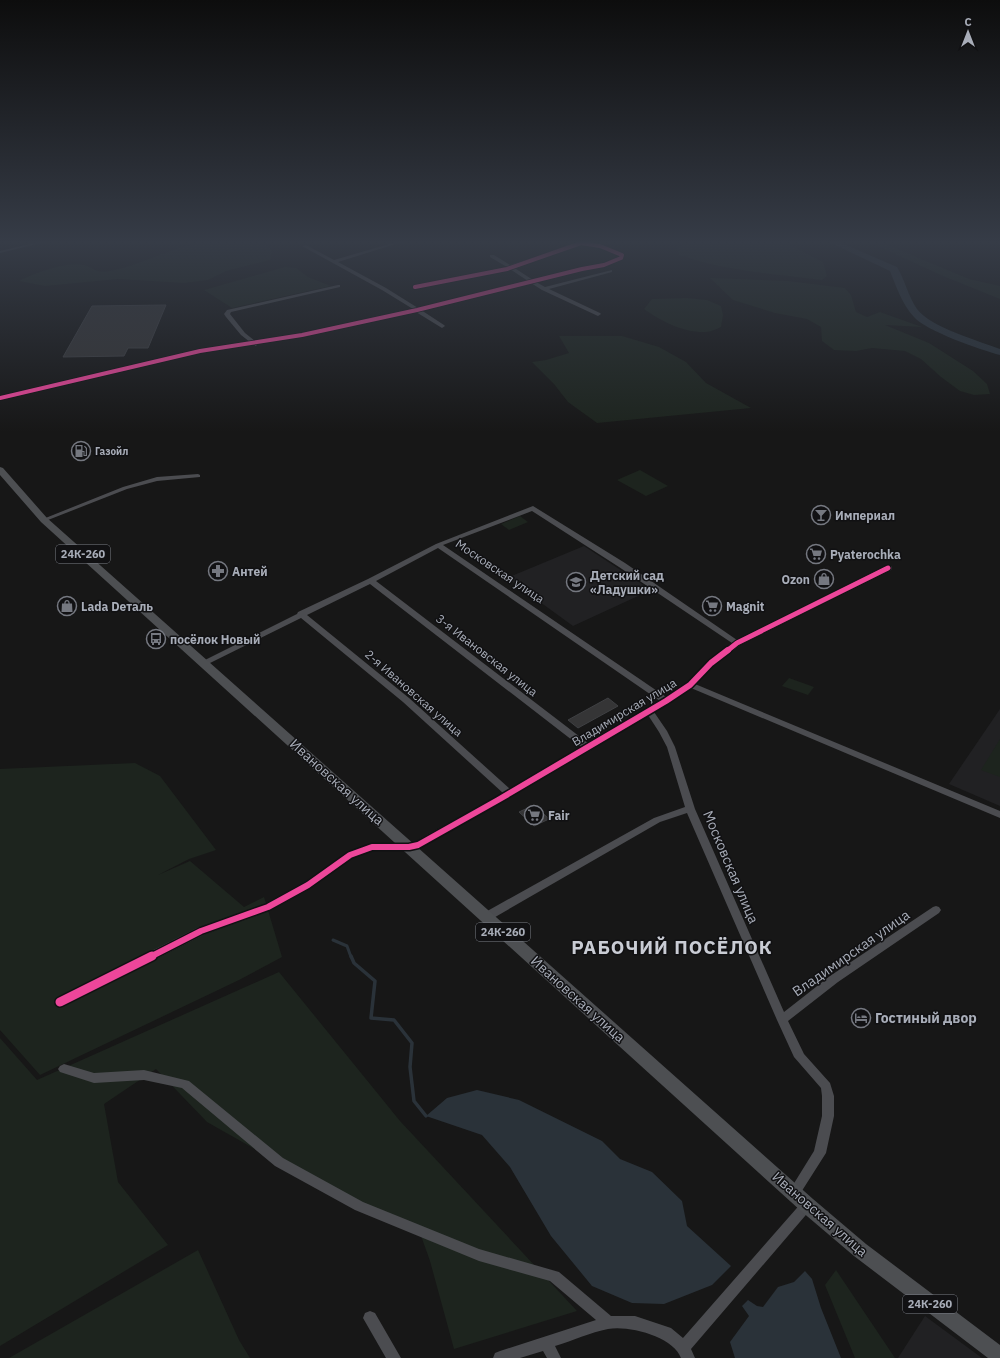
<svg xmlns="http://www.w3.org/2000/svg" width="1000" height="1358" font-family="'IBM Plex Sans',sans-serif">
  <style>
    .built { fill: #212123 }
    .green { fill: #1d241e }
    .water { fill: #2a3239 }
    .lines { fill: none; stroke-linecap: round; stroke-linejoin: round }
    .stream-far1 { stroke: #2a3239; stroke-width: 3 }
    .stream { stroke: #2a3239; stroke-width: 3.5 }
    .river { fill: #2a3239; fill-rule: evenodd }
    .building { fill: #353536; stroke: #3f4043 }
    .minor { fill: #4b4c50; fill-rule: evenodd }
    .major { fill: #4d4f52; fill-rule: evenodd }
    .cycleway-far3-casing { stroke: #111113; stroke-width: 5.5 }
    .cycleway-far2-casing { stroke: #111113; stroke-width: 7 }
    .cycleway-far1-casing { stroke: #111113; stroke-width: 9 }
    .cycleway-casing { stroke: #111113; stroke-width: 12 }
    .cycleway-far3 { stroke: #ed469a; stroke-width: 4 }
    .cycleway-far2 { stroke: #ed469a; stroke-width: 5 }
    .cycleway-far1 { stroke: #ed469a; stroke-width: 6 }
    .cycleway { stroke: #ed469a; stroke-width: 9 }
    .labels { text-anchor: middle; dominant-baseline: central; stroke-width: 3; stroke-linejoin: round; paint-order: stroke }
    .far-poi-label { font-size: 10px; font-weight: bold; fill: #a8adb8; stroke: #111113; text-anchor: start }
    .shield { fill: #111113; stroke: #7b7e86; stroke-width: 1 }
    .shield-label { font-size: 11px; font-weight: bold; fill: #a8adb8 }
    .poi-label { font-size: 12px; font-weight: bold; fill: #a8adb8; stroke: #111113; text-anchor: start }
    .street-label { font-size: 12px; fill: #a8adb8; stroke: #111113 }
    .near-street-label { font-size: 14px; fill: #a8adb8; stroke: #111113 }
    .near-poi-label { font-size: 14px; font-weight: bold; fill: #a8adb8; stroke: #111113; text-anchor: start }
    .near-district-label { font-size: 19px; font-weight: bold; letter-spacing: 1px; fill: #c9ccd4; stroke: #111113 }
  </style>
  <rect width="100%" height="100%" fill="#171717"/>
  <path class="built" d="M584,546L651,590L573,626L507,578Z
    M1000,709V806L949,784Z
    M925,1316L982,1358H898Z"/>
  <path class="green" d="M209,242L258,243L265,244L272,250L270,260L226,271L208,280L184,283L118,279L45,286L19,281C34,273 67,261 84,265C94,268 97,274 110,271C132,267 152,257 173,250C185,246 197,244 209,242Z
    M687,242H784L823,262L827,276L822,280C775,274 724,271 679,255L677,248Z
    M869,242H883L895,248L969,279L1000,286V299L943,276Z
    M285,267L296,268L308,277L331,286L232,308L204,290Z
    M710,278L788,281L845,288L851,295L856,312L867,317L880,312L922,327L885,325L929,343L973,371L987,384L990,394L974,395L960,391L941,377L921,359L905,351L872,348L856,351L834,350L822,341L821,327L807,319L775,313L733,300Z
    M687,298L707,300L721,306L723,315L721,327C716,329 711,332 706,332C683,333 661,321 644,309L652,299Z
    M559,336H622L659,347L686,362L706,383L751,408L597,423L568,402L554,384L532,362L546,360L569,353Z
    M640,470L668,486L646,496L617,480Z
    M520,516L528,522L509,530L501,524Z
    M789,678L814,687L808,695L782,686Z
    M1000,739V777L981,770Z
    M135,763L160,776L216,850L189,859L158,875L190,861L244,907L264,897L282,957L239,980L40,1075L0,1030V769Z
    M279,972L400,1121L577,1311L454,1349L430,1261L419,1230L313,1182L207,1122L156,1069L104,1104L118,1182L168,1245L0,1346V1038L37,1080Z
    M198,1250L239,1340L250,1358H9Z
    M836,1270L895,1358H855L825,1285Z"/>
  <path class="water" d="M477,1090L519,1100L602,1141L620,1159L652,1172L682,1201L687,1226L731,1266L712,1285L664,1304L632,1303L592,1286L551,1236L510,1167L482,1135L426,1116L447,1098Z
    M805,1271L812,1279L821,1308L841,1358H735L730,1342L749,1316L742,1306L748,1300L757,1306L763,1307L778,1287L794,1282Z"/>
  <g class="lines">
    <path class="stream-far1" d="M333,940L347,946L351,957"/>
    <path class="stream" d="M351,956L354,963L375,981L371,1018L394,1020L412,1043L410,1067L414,1101L426,1116"/>
    <path class="river" d="M829,242H839L897,267C905,280 908,296 917,309C930,327 979,341 1000,349V355C981,350 926,331 914,317C902,304 896,286 890,271Z"/>
  </g>
  <path class="building" d="M166,305L148,348H128L124,356L63,357L92,306Z
    M608,698L618,706L578,728L568,720Z
    M534,805L549,819L534,826L519,812Z"/>
  <g class="lines">
    <path class="minor" d="M38,242H45L0,253V251Z
      M396,242H402L338,262L386,288L418,308L528,281L510,269L415,288L413,287L507,267L490,257V255H494L510,265L581,242L602,245L624,255L623,259L606,266L536,282L545,287L612,270V272L549,289L600,313L601,314L598,316L542,290L531,283L421,310L444,325L445,326L442,328L416,312L302,337L258,343L256,346L253,344L200,353L0,400V396L200,349L250,342L241,335L226,317L224,314L227,310L338,285H340V287L231,312L230,314L245,333L255,341L302,333L413,309L382,290L302,246L306,245L334,260ZM581,244L599,247L619,256V257L603,264L533,280L513,267Z
      M198,474L200,475V477L157,481L127,489L48,520H44L43,519L123,487L157,477Z
      M533,506L625,563L737,640L885,566H891L892,568L891,570L740,645L714,665L695,684L1000,811V818L691,688L654,712L667,731L675,747L695,809L784,1012L830,976L933,907L936,906L939,907L941,910L939,913L838,982L788,1021L804,1054L830,1083L834,1096V1116L826,1153L798,1197L794,1199L790,1197L788,1193L814,1151L822,1116V1096L821,1088L794,1057L777,1020L687,813L660,822L490,920L486,921L482,920L481,917L482,914L654,818L685,807L667,747L659,732L648,715L591,750L501,802L433,839L421,847L409,850H373L353,857L311,888L271,910L205,934L64,1005L60,1006L56,1005L55,1002L56,999L197,928L265,904L305,882L347,853L372,844H409L415,842L427,835L503,793L403,702L301,618L206,665H203L199,663L297,614L298,612L368,579L436,544ZM532,511L619,567L732,643L708,661L687,683L666,697L443,545ZM438,548L660,701L588,743L376,581ZM370,584L581,747L510,789L409,698L307,615Z
      M64,1064L94,1073L144,1070L189,1081L283,1158L363,1202L479,1249L559,1272L611,1316H635L671,1328L683,1338L803,1201L807,1199L811,1201L813,1205L811,1209L691,1349L695,1358H681C674,1337 629,1325 608,1329C591,1332 572,1341 555,1346L561,1358H547L543,1351L520,1358H493L495,1353L500,1351L596,1320L550,1281L479,1261L355,1210L275,1166L182,1088L144,1080L94,1083L60,1072L58,1069L60,1066Z
      M370,1311L375,1313L401,1358H386L363,1318L365,1313Z"/>
    <path class="major" d="M0,467L3,468L47,518L813,1199L866,1244L1000,1345V1358H988L854,1256L801,1211L41,522L0,475Z"/>
    <g class="cycleway-far3-casing">
      <path id="cycleway-far3" d="M0,398L200,351L302,335L417,310L582,269L604,265L621,258L622,255L600,246L581,243L507,269L415,287"/>
    </g>
    <g class="cycleway-far2-casing">
      <path id="cycleway-far2" d="M727,651L737,643L888,568"/>
    </g>
    <g class="cycleway-far1-casing">
      <path id="cycleway-far1" d="M150,957L201,931L268,907L308,885L350,855L372,847H409L418,845L498,800L666,701L690,685L711,663L728,650"/>
    </g>
    <g class="cycleway-casing">
      <path id="cycleway" d="M60,1002L152,956"/>
    </g>
    <use href="#cycleway-far3" class="cycleway-far3"/>
    <use href="#cycleway-far2" class="cycleway-far2"/>
    <use href="#cycleway-far1" class="cycleway-far1"/>
    <use href="#cycleway" class="cycleway"/>
  </g>
  <linearGradient id="sky" x2="0" y2="1"><stop stop-color="#0d0d0d"/><stop offset="0.56" stop-color="#363c47"/><stop offset="1" stop-color="#363c47" stop-opacity="0"/></linearGradient>
  <rect width="1000" height="432" fill="url(#sky)"/>
  <defs>
    <g id="fuel-ring" transform="scale(1)"><circle r="9.5" fill="#111113" stroke="#757880" stroke-width="1.5"/><path d="M-5.5-6h7V0h2V4h1.3V-2.5L3-4.5l.8-.8L6-3V5H2.5V1h-1V6h-7ZM-4.2-4.7v3.2H.2V-4.7Z" fill="#757880"/></g>
    <g id="bar-ring" transform="scale(1)"><circle r="9.5" fill="#111113" stroke="#757880" stroke-width="1.5"/><path d="M-6-5H6L.8 .8V4.5H3.5V6h-7V4.5H-.8V.8Z" fill="#757880"/></g>
    <g id="supermarket-ring" transform="scale(1)"><circle r="9.5" fill="#111113" stroke="#757880" stroke-width="1.5"/><path d="M-6-5.5h2.5l.6 2H6L4.5 2H-2.5L-4.4-4H-6ZM-1.5 3.2a1.3 1.3 0 1 0 .1 0ZM3 3.2a1.3 1.3 0 1 0 .1 0Z" fill="#757880"/></g>
    <g id="pharmacy-ring" transform="scale(1)"><circle r="9.5" fill="#111113" stroke="#757880" stroke-width="1.5"/><path d="M-2-6h4v4h4v4h-4v4h-4v-4h-4v-4h4Z" fill="#757880"/></g>
    <g id="shop-ring" transform="scale(1)"><circle r="9.5" fill="#111113" stroke="#757880" stroke-width="1.5"/><path d="M-5-2.5h2.3a2.7 3.5 0 0 1 5.4 0H5L5.5 6h-11ZM-1.5-2.5h3a1.5 2.3 0 0 0-3 0Z" fill="#757880"/></g>
    <g id="school-ring" transform="scale(1)"><circle r="9.5" fill="#111113" stroke="#757880" stroke-width="1.5"/><path d="M0-5L7-2L0 1L-7-2ZM-4 1L0 2.5L4 1V4Q0 6-4 4Z" fill="#757880"/></g>
    <g id="bus-ring" transform="scale(1)"><circle r="9.5" fill="#111113" stroke="#757880" stroke-width="1.5"/><path d="M-5-6H5V4H4V6H2V4H-2V6H-4V4H-5ZM-3.5-4V0h7V-4ZM-3.5 1.2v1.5H-2V1.2ZM2 1.2v1.5H3.5V1.2Z" fill="#757880"/></g>
    <g id="hotel-ring" transform="scale(1)"><circle r="9.5" fill="#111113" stroke="#757880" stroke-width="1.5"/><path d="M-6-4.5h1.5V1H6V5H4.5V3h-9V5H-6ZM-4 0a1.8 1.8 0 1 1 3.6 0ZM.5 0V-2.5h3Q6-2.5 6 0Z" fill="#757880"/></g>
  </defs>
  <g fill-rule="evenodd">
    <use href="#fuel-ring" x="81" y="451"/>
    <use href="#bar-ring" x="821" y="515"/>
    <use href="#supermarket-ring" x="816" y="554"/>
    <use href="#pharmacy-ring" x="218" y="571"/>
    <use href="#shop-ring" x="824" y="579"/>
    <use href="#school-ring" x="576" y="582"/>
    <use href="#shop-ring" x="67" y="606"/>
    <use href="#supermarket-ring" x="712" y="606"/>
    <use href="#bus-ring" x="156" y="639"/>
    <use href="#supermarket-ring" x="534" y="815"/>
    <use href="#hotel-ring" x="861" y="1018"/>
  </g>
  <g class="labels">
    <g class="far-poi-label">
      <text x="95" y="451">Газойл</text>
    </g>
    <g class="shield">
      <rect x="56" y="545" width="54" height="18" rx="3"/>
      <rect x="476" y="923" width="54" height="18" rx="3"/>
      <rect x="903" y="1295" width="54" height="18" rx="3"/>
    </g>
    <g class="shield-label">
      <text x="83" y="554">24К-260</text>
      <text x="503" y="932">24К-260</text>
      <text x="930" y="1304">24К-260</text>
    </g>
    <g class="poi-label">
      <text x="835" y="515">Империал</text>
      <text x="830" y="554">Pyaterochka</text>
      <text x="232" y="571">Антей</text>
      <text x="590" y="575">Детский сад<tspan x="590" dy="14">«Ладушки»</tspan></text>
      <text x="810" y="579" text-anchor="end">Ozon</text>
      <text x="81" y="606">Lada Dеталь</text>
      <text x="726" y="606">Magnit</text>
      <text x="170" y="639">посёлок Новый</text>
      <text x="548" y="815">Fair</text>
    </g>
    <g class="street-label">
      <text transform="translate(500 571) rotate(34)">Московская улица</text>
      <text transform="translate(487 655) rotate(38)">3-я Ивановская улица</text>
      <text transform="translate(414 693) rotate(41)">2-я Ивановская улица</text>
      <text transform="translate(624 712) rotate(-31)">Владимирская улица</text>
    </g>
    <g class="near-street-label">
      <text transform="translate(337 782) rotate(42)">Ивановская улица</text>
      <text transform="translate(731 867) rotate(67)">Московская улица</text>
      <text transform="translate(851 953) rotate(-35)">Владимирская улица</text>
      <text transform="translate(578 999) rotate(42)">Ивановская улица</text>
      <text transform="translate(820 1214) rotate(41)">Ивановская улица</text>
    </g>
    <g class="near-poi-label">
      <text x="875" y="1018">Гостиный двор</text>
    </g>
    <g class="near-district-label">
      <text x="672" y="947">РАБОЧИЙ ПОСЁЛОК</text>
    </g>
  </g>
  <g transform="translate(968 32)" stroke="#111113" stroke-width="3" paint-order="stroke">
  <path d="M0-3L7 15L0 10L-7 15Z" fill="#a8adb8"/>
  <text y="-6" font-size="11" font-weight="bold" text-anchor="middle" fill="#a8adb8">С</text>
  </g>
</svg>
